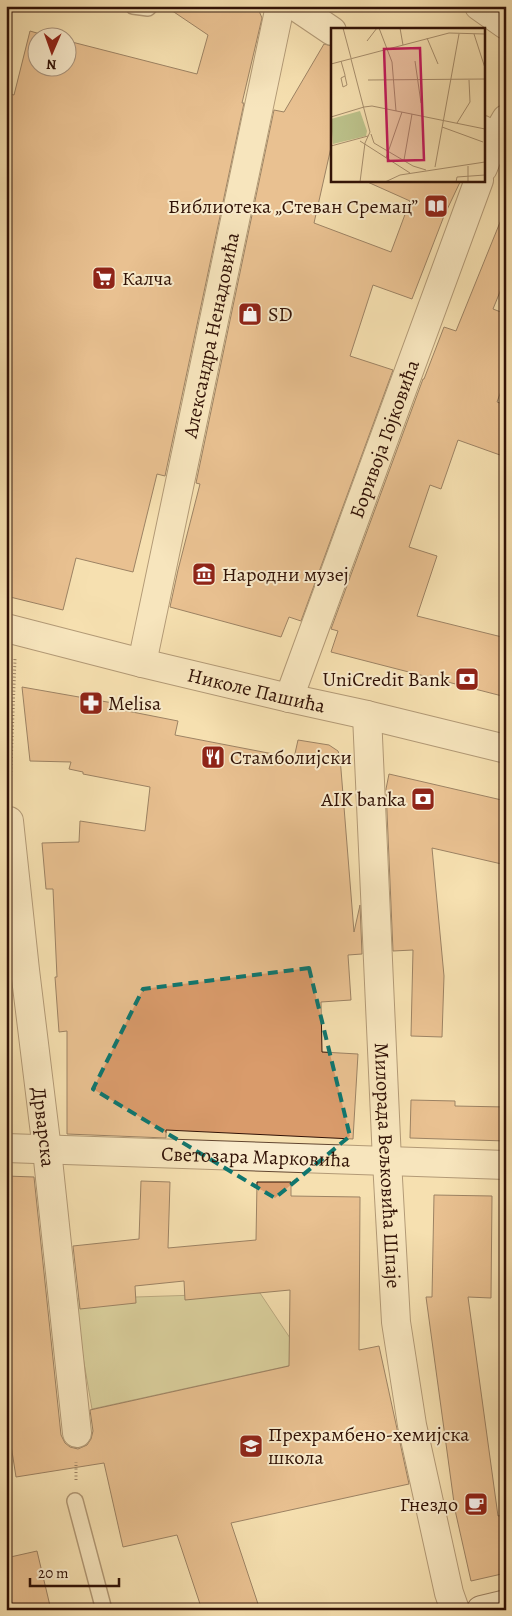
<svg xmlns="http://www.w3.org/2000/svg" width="512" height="1616" font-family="Alegreya,serif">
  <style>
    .green { fill: #bcc28b; stroke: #766a48 }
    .building { fill: #d99b6b; stroke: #311206 }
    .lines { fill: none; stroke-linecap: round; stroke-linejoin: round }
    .service-casing { stroke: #624630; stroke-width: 18 }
    .minor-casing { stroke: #624630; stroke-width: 30 }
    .tertiary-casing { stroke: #624630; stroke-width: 30 }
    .secondary-casing { stroke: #311206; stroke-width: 30 }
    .path { stroke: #311206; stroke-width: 3; stroke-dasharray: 1 2.5; stroke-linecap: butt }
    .service { stroke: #f9ebcc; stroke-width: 15 }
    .minor { stroke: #f9ebcc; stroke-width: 28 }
    .tertiary { stroke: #f9ebcc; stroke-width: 28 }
    .secondary { stroke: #f9ebcc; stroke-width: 28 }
    .marked { fill: none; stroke: #0f766e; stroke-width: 4; stroke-dasharray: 10 6; stroke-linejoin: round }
    .labels { text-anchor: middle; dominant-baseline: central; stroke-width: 4; stroke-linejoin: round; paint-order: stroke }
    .poi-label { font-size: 20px; fill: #311206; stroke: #f9ebcc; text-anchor: start }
    .street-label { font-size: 20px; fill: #311206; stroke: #f9ebcc }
    .inset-road { fill: none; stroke: #a78e6c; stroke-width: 1 }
    .view { fill: #c2185b; fill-opacity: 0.15; stroke: #c2185b; stroke-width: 2.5 }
    .inset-edge { fill: none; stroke: #311206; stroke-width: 2.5 }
  </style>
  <rect width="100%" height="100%" fill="#f6e0b0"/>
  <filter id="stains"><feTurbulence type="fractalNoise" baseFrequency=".004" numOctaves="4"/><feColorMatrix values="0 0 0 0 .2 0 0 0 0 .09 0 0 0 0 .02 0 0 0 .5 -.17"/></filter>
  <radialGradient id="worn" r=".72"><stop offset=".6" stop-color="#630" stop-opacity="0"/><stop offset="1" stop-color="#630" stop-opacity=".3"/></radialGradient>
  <path class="green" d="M260,1293L306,1362L92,1409L73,1299Z"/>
  <path class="building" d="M165,6H257L262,18L242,103H244L165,476L157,474L133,572L76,558L63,610L6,596V93L14,95L30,31L54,38H38V68H68V41L197,74L208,35Z
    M324,44L332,46V143L314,223L391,252L410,201L363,180H461L444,216L412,299L373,285L350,356L393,370L301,621L289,617L281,637L170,607L178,570L200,484L196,483L274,110L284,112Z
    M505,210H506V277L493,309L506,314V378L497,402L506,405V439L500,455L458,440L441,489L430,485L409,547L437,556L417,616L506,638V697L331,652L338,631L331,629L423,379H424L444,327L456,331Z
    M22,687L113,703L112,708L178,721L175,735L294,758L298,740L329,745L338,751L340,757L354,932L360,905L362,954L348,955L351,1000L321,1002L322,1052L358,1054L353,1139L166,1130V1138L67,1134V1031L59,1032L55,977H57L53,889H46L42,843L79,842L80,821L145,831L150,787L83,774V772L69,769L71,762L30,761Z
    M389,774L506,801V865L432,848L444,976L442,1037L411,1036L413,950L393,951L386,789Z
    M411,1100L455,1101V1106L506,1107V1141L410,1138Z
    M6,1176L34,1177L61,1435L65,1443L70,1447L78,1449L87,1445L91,1439L93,1431L90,1410L289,1366L290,1290L185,1300L184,1281L135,1286L136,1303L80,1309L73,1246L139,1239L141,1181L170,1182L168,1248L256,1240L257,1182H291V1196L360,1197L359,1350L379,1346L409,1484L231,1523L260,1610H202L177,1535L123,1547L104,1463L16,1477L6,1413Z
    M434,1195L492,1196L491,1298L468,1297L498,1516L506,1515V1573L471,1581L455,1510L426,1297H432Z
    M37,1551L51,1610H6V1558Z"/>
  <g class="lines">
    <g class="service-casing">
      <path id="service" d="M133,6L148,8L150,6
        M75,1501L104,1610"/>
    </g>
    <g class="minor-casing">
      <g id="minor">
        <path d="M483,168L495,138L506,119"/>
        <path id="s1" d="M142,663L280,6"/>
        <path id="s2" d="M289,698L479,180"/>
        <path id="s3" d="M367,715L387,1161L396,1322L412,1425L449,1593L455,1610"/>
        <path id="s4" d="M9,821L25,970L47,1150L77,1433"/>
        <path id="s5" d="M6,1148L506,1165"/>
      </g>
    </g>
    <g class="tertiary-casing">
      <g id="tertiary">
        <path d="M295,6L332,31"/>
        <path d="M479,6L506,25"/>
        <path d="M483,130L506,145"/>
        <path id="s6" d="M6,628L142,663L289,698L367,715L506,749"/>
      </g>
    </g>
    <g class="secondary-casing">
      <path id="secondary" d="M481,1610L506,1604"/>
    </g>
    <path class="path" d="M10,793L15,659
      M76,1480V1462"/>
    <use href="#service" class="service"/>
    <use href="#minor" class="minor"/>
    <use href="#tertiary" class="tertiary"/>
    <use href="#secondary" class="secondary"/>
  </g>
  <path d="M0 0H512V1616H0ZM309,968L350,1136L275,1198L93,1089L143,989Z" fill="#f6e0b0" fill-opacity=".55" fill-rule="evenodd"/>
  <path class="marked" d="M309,968L350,1136L275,1198L93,1089L143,989Z"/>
  <defs>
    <g id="library-square" transform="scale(1.25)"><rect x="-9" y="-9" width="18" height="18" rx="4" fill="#8f2418" stroke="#f9ebcc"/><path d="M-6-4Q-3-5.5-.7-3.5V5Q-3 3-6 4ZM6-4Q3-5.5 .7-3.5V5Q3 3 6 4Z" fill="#fff"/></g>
    <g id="supermarket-square" transform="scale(1.25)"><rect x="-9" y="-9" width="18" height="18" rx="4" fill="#8f2418" stroke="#f9ebcc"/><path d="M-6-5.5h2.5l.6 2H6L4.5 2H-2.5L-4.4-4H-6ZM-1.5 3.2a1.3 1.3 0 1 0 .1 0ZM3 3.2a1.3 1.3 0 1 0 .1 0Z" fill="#fff"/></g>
    <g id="shop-square" transform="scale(1.25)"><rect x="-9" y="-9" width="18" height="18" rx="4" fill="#8f2418" stroke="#f9ebcc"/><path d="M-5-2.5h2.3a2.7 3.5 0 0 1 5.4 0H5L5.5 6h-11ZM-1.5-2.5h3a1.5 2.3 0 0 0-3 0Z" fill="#fff"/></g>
    <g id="museum-square" transform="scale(1.25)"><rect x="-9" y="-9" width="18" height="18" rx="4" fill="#8f2418" stroke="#f9ebcc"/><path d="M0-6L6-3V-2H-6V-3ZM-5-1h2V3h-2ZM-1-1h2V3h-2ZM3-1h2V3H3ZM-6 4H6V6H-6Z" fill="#fff"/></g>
    <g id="bank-square" transform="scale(1.25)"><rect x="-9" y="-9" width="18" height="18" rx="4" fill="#8f2418" stroke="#f9ebcc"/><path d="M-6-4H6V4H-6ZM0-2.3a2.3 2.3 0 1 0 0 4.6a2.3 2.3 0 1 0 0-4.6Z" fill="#fff"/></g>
    <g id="pharmacy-square" transform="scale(1.25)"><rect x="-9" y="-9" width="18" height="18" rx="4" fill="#8f2418" stroke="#f9ebcc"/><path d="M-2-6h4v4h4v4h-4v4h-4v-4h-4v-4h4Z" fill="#fff"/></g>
    <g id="restaurant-square" transform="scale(1.25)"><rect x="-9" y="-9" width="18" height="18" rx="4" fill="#8f2418" stroke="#f9ebcc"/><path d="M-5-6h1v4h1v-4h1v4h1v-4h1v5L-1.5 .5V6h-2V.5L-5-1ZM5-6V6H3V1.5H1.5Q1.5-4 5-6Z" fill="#fff"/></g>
    <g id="school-square" transform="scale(1.25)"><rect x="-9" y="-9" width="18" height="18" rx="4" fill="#8f2418" stroke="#f9ebcc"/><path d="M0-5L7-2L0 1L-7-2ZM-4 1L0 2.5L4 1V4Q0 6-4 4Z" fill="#fff"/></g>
    <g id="cafe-square" transform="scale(1.25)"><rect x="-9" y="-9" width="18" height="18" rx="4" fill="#8f2418" stroke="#f9ebcc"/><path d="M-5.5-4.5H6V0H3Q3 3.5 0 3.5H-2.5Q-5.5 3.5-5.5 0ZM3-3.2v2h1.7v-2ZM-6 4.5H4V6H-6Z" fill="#fff"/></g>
  </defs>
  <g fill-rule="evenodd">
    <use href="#library-square" x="436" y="206"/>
    <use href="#supermarket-square" x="104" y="278"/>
    <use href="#shop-square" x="250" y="314"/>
    <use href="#museum-square" x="204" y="574"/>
    <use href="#bank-square" x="467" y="679"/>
    <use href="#pharmacy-square" x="91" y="703"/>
    <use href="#restaurant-square" x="213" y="757"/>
    <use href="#bank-square" x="423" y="799"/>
    <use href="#school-square" x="251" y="1446"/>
    <use href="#cafe-square" x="476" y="1504"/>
  </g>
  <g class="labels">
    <g class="poi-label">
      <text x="418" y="206" text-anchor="end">Библиотека „Стеван Сремац”</text>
      <text x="122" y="278">Калча</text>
      <text x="268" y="314">SD</text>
      <text x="222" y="574">Народни музеј</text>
      <text x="450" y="679" text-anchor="end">UniCredit Bank</text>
      <text x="108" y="703">Melisa</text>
      <text x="230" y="757">Стамболијски</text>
      <text x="406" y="799" text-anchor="end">AIK banka</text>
      <text x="268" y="1434">Прехрамбено-хемијска<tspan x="268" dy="23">школа</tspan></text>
      <text x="458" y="1504" text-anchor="end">Гнездо</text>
    </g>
    <g class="street-label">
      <text stroke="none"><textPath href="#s1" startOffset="335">Александра Ненадовића</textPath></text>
      <text stroke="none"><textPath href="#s2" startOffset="276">Боривоја Гојковића</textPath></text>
      <text stroke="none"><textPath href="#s6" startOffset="258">Николе Пашића</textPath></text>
      <text stroke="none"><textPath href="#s4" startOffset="308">Дрварска</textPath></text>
      <text stroke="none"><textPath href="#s5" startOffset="250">Светозара Марковића</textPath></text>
      <text stroke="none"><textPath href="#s3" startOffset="451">Милорада Вељковића Шпаје</textPath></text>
    </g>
  </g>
  <g transform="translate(331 28)">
    <rect width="154" height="154" fill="#f6e0b0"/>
    <path d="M29,83L36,103L35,108L2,116L0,91Z" fill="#bcc28b"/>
    <path class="inset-road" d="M12,0L20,30M48,0L61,34L65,83M69,0L72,17M143,6L154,40M96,10L107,36M36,13L46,0M20,31L39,104L34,115L29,154M10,33L14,47V48L16,57L12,59L10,50L14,48M84,33L90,75M0,36L118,5L154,6M37,52L154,51M33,79L41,78L154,101M0,89L33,79M126,95L139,74L138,52M111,99L152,114M154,103V125M40,106L43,115L82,138L95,142M29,113L79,145M0,118L37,108M55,130L71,84M73,132L81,86M137,138V154M104,139L128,6M54,154L69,147L154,134M125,154L126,149L154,147"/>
    <path class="view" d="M89,20L93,132L57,133L53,21Z"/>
    <rect width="154" height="154" class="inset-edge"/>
  </g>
  <rect width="512" height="1616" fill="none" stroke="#f6e0b0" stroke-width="25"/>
  <rect x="8" y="8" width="497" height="1601" fill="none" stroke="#311206" stroke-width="2.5"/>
  <rect x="12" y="12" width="487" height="1591" fill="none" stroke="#311206"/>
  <g transform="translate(52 52) rotate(182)"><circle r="24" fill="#f9ebcc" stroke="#a9947d"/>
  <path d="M0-4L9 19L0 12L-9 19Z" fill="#8f2418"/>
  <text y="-8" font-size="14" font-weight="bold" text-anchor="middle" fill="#311206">N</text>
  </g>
  <path d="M30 1578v8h89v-8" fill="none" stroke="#311206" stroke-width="2.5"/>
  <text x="38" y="1578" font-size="15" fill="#311206" stroke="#f9ebcc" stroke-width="4" paint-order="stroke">20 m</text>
  <rect width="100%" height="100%" filter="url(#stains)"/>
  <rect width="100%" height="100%" fill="url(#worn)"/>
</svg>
